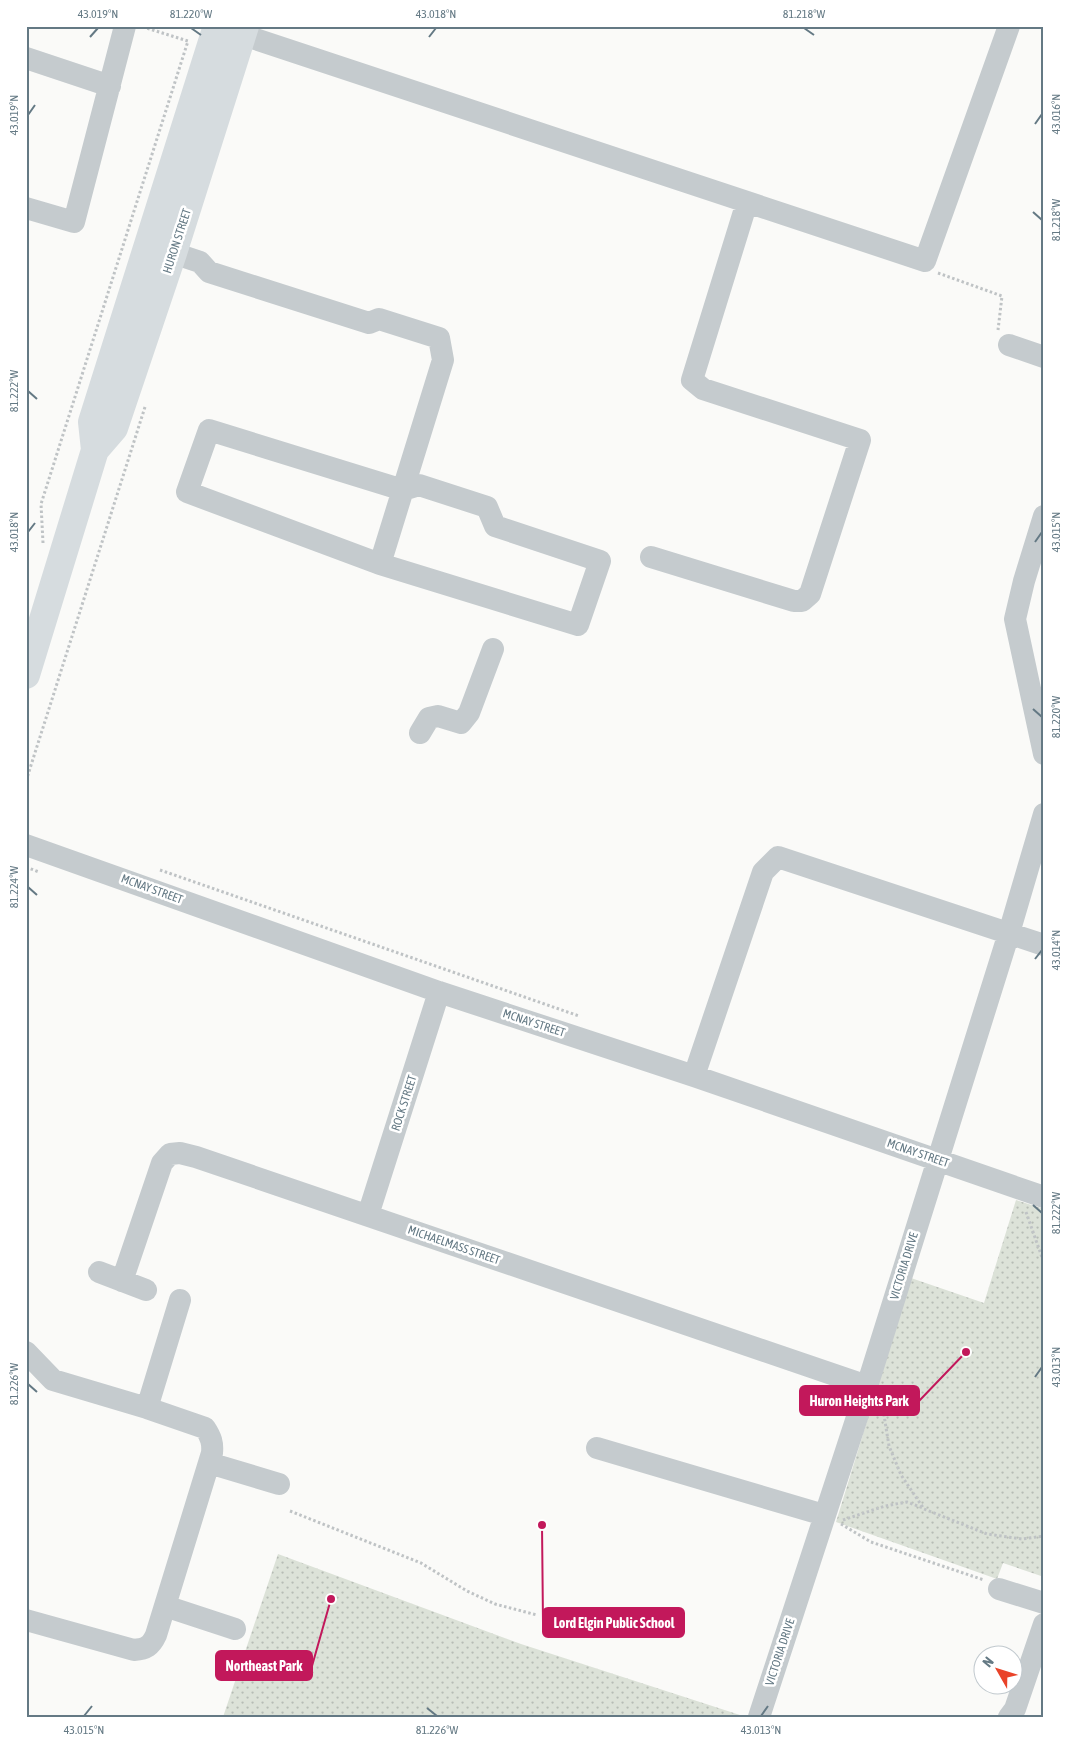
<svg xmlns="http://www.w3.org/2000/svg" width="1070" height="1743" font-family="'Asap Condensed',sans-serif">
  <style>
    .park { fill: url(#park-dots) }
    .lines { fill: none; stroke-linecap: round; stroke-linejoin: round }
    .path { stroke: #bfc3c5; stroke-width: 3; stroke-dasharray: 2.5 2.5; stroke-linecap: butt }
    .minor { stroke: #c5cbce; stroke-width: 22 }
    .major { stroke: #d6dcdf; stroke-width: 28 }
    .ticks { fill: none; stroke: #647984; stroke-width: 2 }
    .labels { text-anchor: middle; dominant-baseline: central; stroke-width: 5; stroke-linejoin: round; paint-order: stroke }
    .street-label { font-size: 12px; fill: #647984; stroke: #fff }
    .leader { fill: none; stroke: #c2185b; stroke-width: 2 }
    .callout-dot { fill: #c2185b; stroke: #fff; stroke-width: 2 }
    .callout { fill: #c2185b; stroke: #c2185b; stroke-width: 2 }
    .callout-label { font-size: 14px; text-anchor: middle; font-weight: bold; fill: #fff }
    .neatline { fill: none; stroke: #647984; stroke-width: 2 }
    .ticks-label { font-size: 12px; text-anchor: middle; fill: #647984 }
  </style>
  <defs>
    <pattern id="park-dots" width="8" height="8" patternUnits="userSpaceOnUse" patternTransform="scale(1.25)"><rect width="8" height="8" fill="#dce2d8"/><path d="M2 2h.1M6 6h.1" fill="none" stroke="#b6bcb5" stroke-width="1.8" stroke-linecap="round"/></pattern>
  </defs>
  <rect width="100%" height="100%" fill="#fafaf8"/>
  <path class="park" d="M1016,1200L1044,1209V1577L1003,1563L997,1579L836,1522L911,1278L984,1303Z
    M278,1554L521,1644L740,1715L739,1717H223Z"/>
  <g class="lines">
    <path class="path" d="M938,273L1002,296L998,330
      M43,543L41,504L188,41L143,27
      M26,781L145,407
      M26,867L39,872
      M160,870L579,1016
      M1026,1212L1044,1263
      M879,1406L883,1409L889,1446L901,1475L924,1509L987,1534L1022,1539L1044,1536
      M290,1511L421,1563L467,1591L495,1604L537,1615
      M843,1520L885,1506L907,1502L923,1508
      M841,1524L871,1542L984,1580"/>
    <path class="minor" d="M228,30L925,261L1009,26
      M26,58L110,86
      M26,208L74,222L125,26
      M158,248L200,262L209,272L369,323L379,319L439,338L443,360L380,564
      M1009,345L1044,357
      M209,430L403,490L419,485L487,507L495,526L600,561L578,625L380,564L187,492Z
      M1044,516L1024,581L1015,619L1044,754
      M651,557L794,601H802L810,594L860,440L703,389L692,380L747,202
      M420,733L429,718L438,716L461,723L469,713L493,649
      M26,845L439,992L694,1076L1044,1197
      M694,1076L763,872L778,857L1044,945
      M368,1215L439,992
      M99,1272L146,1290
      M122,1281L162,1163L170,1154L180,1153L196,1157L867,1386
      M26,1352L53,1380L147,1408L205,1428C211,1437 213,1443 212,1453L156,1635C151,1646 146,1649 134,1650L26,1620
      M147,1408L180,1300
      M597,1448L824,1515
      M209,1463L279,1484
      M999,1589L1044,1603
      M165,1606L235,1629
      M759,1717L863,1399L1009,933L1044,814
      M1009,1717L1015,1709L1044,1624"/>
    <path class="major" d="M95,450L114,428L173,253L245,26
      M26,675L95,450L92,422L217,26"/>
  </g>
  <path class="ticks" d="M191,28L201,35M804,28L814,35M90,37L98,28M429,37L436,28M28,115L35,105M1035,124L1042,114M1033,212L1042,220M28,391L37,399M28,532L35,523M1035,542L1042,532M1033,709L1042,717M28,887L37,895M1035,959L1042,950M1033,1205L1042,1213M1035,1377L1042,1367M28,1384L37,1392M427,1708L437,1716M84,1716L92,1706M761,1716L768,1706"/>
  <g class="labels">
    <g class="street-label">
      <text transform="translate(177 241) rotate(-72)">HURON STREET</text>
      <text transform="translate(152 889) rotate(20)">MCNAY STREET</text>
      <text transform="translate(534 1023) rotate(18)">MCNAY STREET</text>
      <text transform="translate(404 1103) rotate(-72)">ROCK STREET</text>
      <text transform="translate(918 1153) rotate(19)">MCNAY STREET</text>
      <text transform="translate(454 1245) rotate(19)">MICHAELMASS STREET</text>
      <text transform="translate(904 1266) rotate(-73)">VICTORIA DRIVE</text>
      <text transform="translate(780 1652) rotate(-72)">VICTORIA DRIVE</text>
    </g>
  </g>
  <path class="leader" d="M966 1352L919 1401M542 1525L543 1623M331 1599L312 1666"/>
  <g class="callout-dot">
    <circle cx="966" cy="1352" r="5"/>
    <circle cx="542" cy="1525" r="5"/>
    <circle cx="331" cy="1599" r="5"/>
  </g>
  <g class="callout">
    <rect x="800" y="1386" width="119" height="29" rx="5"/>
    <rect x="543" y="1608" width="141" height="29" rx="5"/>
    <rect x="216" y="1651" width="96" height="29" rx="5"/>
  </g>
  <g class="callout-label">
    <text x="859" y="1406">Huron Heights Park</text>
    <text x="614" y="1628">Lord Elgin Public School</text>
    <text x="264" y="1671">Northeast Park</text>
  </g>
  <rect width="1070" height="1743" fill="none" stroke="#ffffff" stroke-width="55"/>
  <g transform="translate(998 1670) rotate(309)"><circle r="24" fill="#ffffff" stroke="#c1c9ce"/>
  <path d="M0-4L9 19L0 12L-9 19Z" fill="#e94329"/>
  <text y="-8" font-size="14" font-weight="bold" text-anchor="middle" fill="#647984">N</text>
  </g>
  <rect x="28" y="28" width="1014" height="1688" class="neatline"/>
  <g class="ticks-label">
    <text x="98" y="18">43.019°N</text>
    <text x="191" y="18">81.220°W</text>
    <text x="436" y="18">43.018°N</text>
    <text x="804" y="18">81.218°W</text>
    <text transform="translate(1056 114) rotate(-90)" y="4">43.016°N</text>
    <text transform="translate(14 115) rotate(-90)" y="4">43.019°N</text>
    <text transform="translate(1056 220) rotate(-90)" y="4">81.218°W</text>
    <text transform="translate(14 391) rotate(-90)" y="4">81.222°W</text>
    <text transform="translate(1056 532) rotate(-90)" y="4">43.015°N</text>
    <text transform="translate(14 532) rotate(-90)" y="4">43.018°N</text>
    <text transform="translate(1056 717) rotate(-90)" y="4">81.220°W</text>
    <text transform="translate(14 887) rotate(-90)" y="4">81.224°W</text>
    <text transform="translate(1056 950) rotate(-90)" y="4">43.014°N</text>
    <text transform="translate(1056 1213) rotate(-90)" y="4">81.222°W</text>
    <text transform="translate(1056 1367) rotate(-90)" y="4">43.013°N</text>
    <text transform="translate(14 1384) rotate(-90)" y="4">81.226°W</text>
    <text x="84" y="1734">43.015°N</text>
    <text x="437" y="1734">81.226°W</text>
    <text x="761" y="1734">43.013°N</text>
  </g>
</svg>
